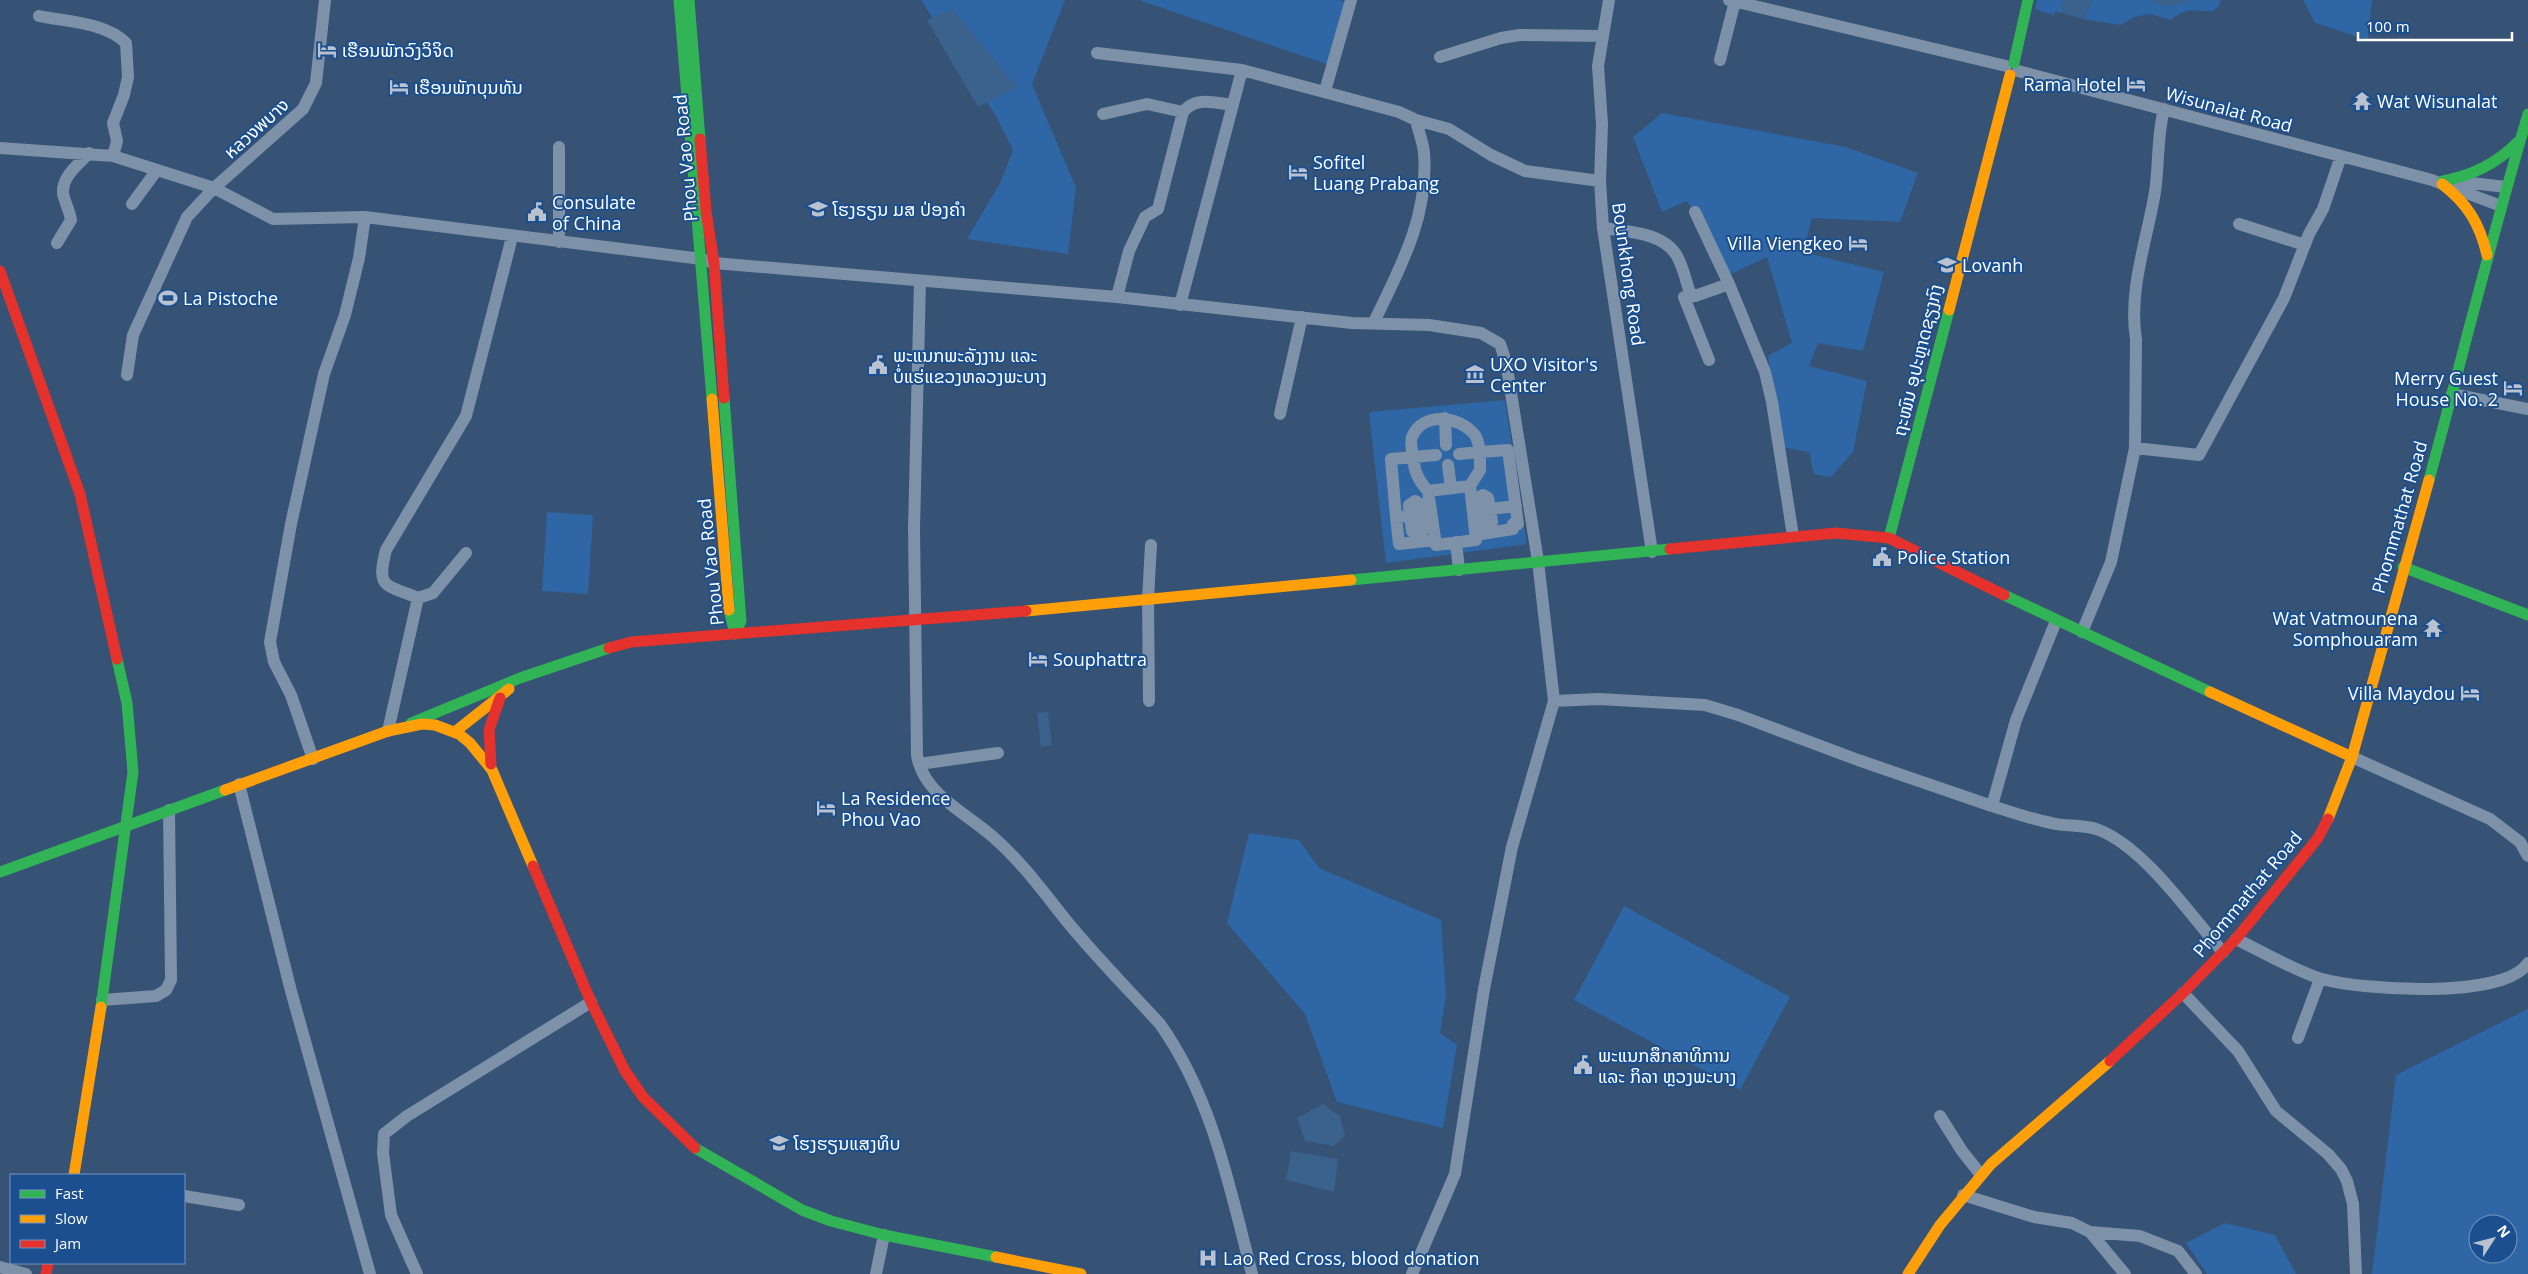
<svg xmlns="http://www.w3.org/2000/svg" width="2528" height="1274" font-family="'Open Sans','Noto Sans Lao','Noto Sans Thai',sans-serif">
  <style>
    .green { fill: #2f66a5; fill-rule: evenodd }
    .water { fill: #3b618d }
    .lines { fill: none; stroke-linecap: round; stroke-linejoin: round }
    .street { stroke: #7d92a8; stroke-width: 12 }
    .fast { stroke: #30b455; stroke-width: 11 }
    .slow { stroke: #ff9f0a; stroke-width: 11 }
    .jam { stroke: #e5322d; stroke-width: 11 }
    .labels { text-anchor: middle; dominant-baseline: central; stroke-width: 4; stroke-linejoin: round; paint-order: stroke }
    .poi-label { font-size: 18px; fill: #fff; stroke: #1b4f8f; text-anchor: start }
    .street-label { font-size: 18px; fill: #fff; stroke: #1b4f8f }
  </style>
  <rect width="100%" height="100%" fill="#365274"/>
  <path class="green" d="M921,0H1065L1032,84L1076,188L1068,254L967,239L1000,183L1013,150L996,116Z
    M1139,0H1339L1349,4L1332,66Z
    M2037,0H2063L2062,13L2055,11L2054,15L2035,9Z
    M2093,0H2220L2219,6L2213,11C2194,11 2186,6 2171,20L2150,14L2134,17L2120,25L2083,19Z
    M2303,0H2372L2368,40L2315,23Z
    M1662,113L1846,147L1918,173L1900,222L1812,218L1803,252L1884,272L1863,351L1818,343L1809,366L1867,381L1853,452L1831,477L1814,474L1809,452L1781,447L1768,356L1792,343L1767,257L1731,274L1687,201L1662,212L1633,137Z
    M1505,400L1527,544L1386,563L1369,412Z
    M547,512L593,515L588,594L542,591Z
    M1249,833L1299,840L1319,868L1441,920L1446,996L1440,1033L1457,1045L1443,1128L1337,1102L1305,1014L1227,923Z
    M1624,906L1790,997L1740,1090L1574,1000Z
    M2528,1009V1274H2372L2396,1075ZM2478,1224H2508V1254H2478Z
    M2225,1223L2275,1235L2296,1274H2207L2186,1243Z"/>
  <path class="water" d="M2063,0H2093L2083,19L2062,13Z
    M2152,0H2192C2181,6 2162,9 2152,0Z
    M953,9L1017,87L978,107L927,20Z
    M1048,712L1052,745L1041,747L1037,713Z
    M1323,1104L1340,1116L1345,1136L1334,1146L1305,1141L1297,1118Z
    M1291,1151L1338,1159L1334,1192L1286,1180Z"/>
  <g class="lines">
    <path class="street" d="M1609,0L1598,66L1602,124L1600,181L1603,228L1652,552
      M1729,0L2006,66
      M39,16C67,22 105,22 126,43L128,77L124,95L113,123L117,141L113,156
      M1097,53L1242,70L1399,112L1416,120L1449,129L1491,155L1525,171L1600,181
      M1440,57L1501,38L1520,35L1603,36
      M1720,60L1735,1
      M2018,71L2432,180L2501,206
      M1325,91L1351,0
      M1103,114L1147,104L1183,112
      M559,147V242
      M0,148L113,156L214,188L273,219L365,217L702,259L714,263L1117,297L1352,323L1429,325L1481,333L1500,344L1506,362L1538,561L1554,701L1512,847L1484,989L1455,1174L1412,1274
      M2454,181L2506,187
      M132,204L157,170
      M1695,212L1729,284L1765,372L1772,402L1793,536
      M2239,224L2305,245
      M1603,228C1628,232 1663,232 1677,256C1683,267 1686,281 1690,293L1695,296
      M57,243L71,220C70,211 64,201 63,193C62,176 79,164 89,153
      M920,281L914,529L917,755C923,794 965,812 992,836C1021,861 1042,890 1065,919C1095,956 1128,989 1160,1024C1212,1097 1230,1188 1252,1274
      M1117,297L1129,251L1145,217L1158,209L1183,112C1196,96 1214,103 1233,105
      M1180,305L1242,70
      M1374,322C1400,268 1429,216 1424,153C1423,142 1418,130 1416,120
      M1709,360L1684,297L1695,296L1729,284
      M127,375L133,335L187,217L214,188L303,109L316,83L325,0
      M2452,394L2528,409
      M1280,414L1302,317
      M1445,418L1446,445
      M2135,448L2199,455L2284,298L2309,234L2323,209L2341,156
      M1459,454L1480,452C1479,447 1478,438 1474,434C1459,416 1423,411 1412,437C1410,442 1412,451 1413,456C1414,471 1418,480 1428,491L1470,486L1480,470V452L1508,450L1518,524H1513V529L1475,535
      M1448,465L1451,488
      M1428,491L1436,545L1476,540L1470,486
      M1490,509L1488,498L1483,495L1478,498L1482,524L1487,526L1492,522L1490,509L1516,506
      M1410,516L1412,531L1418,533L1423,530L1420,504L1415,501L1409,505L1410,516L1396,517L1399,544L1435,540
      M1396,517L1391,459L1436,455
      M1456,542L1459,570
      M418,598C385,584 376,589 386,550L466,416L512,237
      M2056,621L2016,720L1992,806C2011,812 2031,819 2051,823C2067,827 2083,824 2099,830C2145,848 2190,915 2223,952
      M2082,632L2111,562L2135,448L2136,339C2128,291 2147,240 2155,192C2159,165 2157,136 2164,109
      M1149,701L1148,599L1151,545
      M1554,701L1599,699L1705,705L1738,715L1858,760L1992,806
      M388,731L418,598L433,593L466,553
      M2352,757L2490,819L2520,842L2528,856
      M313,759L291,695L274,662L270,642L291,524L324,374L345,315L359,258L365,217
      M919,764L998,753
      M239,784L291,991L370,1274
      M2236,939C2261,951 2297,972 2322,979C2362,990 2503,1000 2528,963
      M2183,993L2238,1051L2276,1111L2328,1154L2341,1169L2347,1181L2353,1204L2356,1274
      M102,1000L156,996L166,990L171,980L169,810
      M2298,1038L2320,979
      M1940,1116L1962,1151L1981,1175
      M1963,1195L2034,1217L2072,1223L2090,1232L2125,1274
      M184,1196L239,1205
      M2090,1232L2140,1236L2178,1251L2196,1274
      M0,1267L26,1274
      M417,1274L391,1215L383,1153L384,1134L407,1116L591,1002
      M876,1274L884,1235"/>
    <path class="fast" d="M679,0L712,399
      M689,0L700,139
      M2014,63L2028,0
      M2443,181C2473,175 2496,164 2518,142
      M724,398L741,621L735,634L729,610
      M2429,480C2462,358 2492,235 2528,114
      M1889,538L1949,310
      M2403,567L2528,615
      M1351,580L1670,549
      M2004,595L2210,692
      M411,723L520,678L609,648
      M0,872L225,790
      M101,1007L133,772L127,703L117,659
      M695,1148L802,1210L831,1221L884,1235L996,1257"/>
    <path class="slow" d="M2442,184C2467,203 2480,224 2487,255
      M1949,310L2010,75
      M712,399L729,610
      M1026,611L1351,580
      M2210,692L2352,757
      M456,731L509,689
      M225,790L388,731L422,724L435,725L459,734L470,743L492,770L533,866
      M2328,819L2352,757L2429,480
      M74,1175L101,1007
      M996,1257L1081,1274
      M1908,1274L1940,1225L1991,1164L2110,1061"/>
    <path class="jam" d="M700,139L706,211L714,263L724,398
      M0,271L80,494L117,659
      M1670,549L1836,533L1889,538L2004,595
      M609,648L631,642L1026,611
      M491,764L489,730L500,698
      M533,866L591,1002L625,1071L643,1097L695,1148
      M2110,1061L2183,993L2236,939L2318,838L2328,819
      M46,1274L48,1263"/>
  </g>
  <defs>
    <g id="hotel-bare" transform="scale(1.5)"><path d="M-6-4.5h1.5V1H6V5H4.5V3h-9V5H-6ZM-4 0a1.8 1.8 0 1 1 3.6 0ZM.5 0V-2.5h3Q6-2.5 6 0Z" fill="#b9c2ce" stroke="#1b4f8f" stroke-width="2.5" paint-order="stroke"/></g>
    <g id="temple-bare" transform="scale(1.5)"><path d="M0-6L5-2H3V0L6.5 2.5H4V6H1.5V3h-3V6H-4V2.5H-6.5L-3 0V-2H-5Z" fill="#b9c2ce" stroke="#1b4f8f" stroke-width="2.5" paint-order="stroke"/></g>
    <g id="school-bare" transform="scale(1.5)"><path d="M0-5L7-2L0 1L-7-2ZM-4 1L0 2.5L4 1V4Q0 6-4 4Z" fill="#b9c2ce" stroke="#1b4f8f" stroke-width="2.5" paint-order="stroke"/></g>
    <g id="civic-bare" transform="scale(1.5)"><path d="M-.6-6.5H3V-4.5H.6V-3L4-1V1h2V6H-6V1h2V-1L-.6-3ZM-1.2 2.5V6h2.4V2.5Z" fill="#b9c2ce" stroke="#1b4f8f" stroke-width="2.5" paint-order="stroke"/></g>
    <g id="university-bare" transform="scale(1.5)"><path d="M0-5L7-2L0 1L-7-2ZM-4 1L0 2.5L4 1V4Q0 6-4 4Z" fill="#b9c2ce" stroke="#1b4f8f" stroke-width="2.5" paint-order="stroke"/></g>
    <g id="stadium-bare" transform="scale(1.5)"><path d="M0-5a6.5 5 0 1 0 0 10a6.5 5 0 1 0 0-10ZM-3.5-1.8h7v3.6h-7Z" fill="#b9c2ce" stroke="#1b4f8f" stroke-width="2.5" paint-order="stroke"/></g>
    <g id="museum-bare" transform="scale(1.5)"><path d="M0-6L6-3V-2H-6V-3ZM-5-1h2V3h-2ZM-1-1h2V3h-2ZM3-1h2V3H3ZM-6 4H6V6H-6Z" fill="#b9c2ce" stroke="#1b4f8f" stroke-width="2.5" paint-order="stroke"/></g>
    <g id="hospital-bare" transform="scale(1.5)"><path d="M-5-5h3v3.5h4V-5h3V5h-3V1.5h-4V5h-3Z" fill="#b9c2ce" stroke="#1b4f8f" stroke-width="2.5" paint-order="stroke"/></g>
  </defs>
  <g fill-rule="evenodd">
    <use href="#hotel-bare" x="327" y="50"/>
    <use href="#hotel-bare" x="2136" y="84"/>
    <use href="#hotel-bare" x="399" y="87"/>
    <use href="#temple-bare" x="2362" y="101"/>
    <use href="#hotel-bare" x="1298" y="172"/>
    <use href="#school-bare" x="818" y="209"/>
    <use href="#civic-bare" x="537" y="212"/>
    <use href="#hotel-bare" x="1858" y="243"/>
    <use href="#university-bare" x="1947" y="265"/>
    <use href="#stadium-bare" x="168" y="298"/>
    <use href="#civic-bare" x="878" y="365"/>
    <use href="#museum-bare" x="1475" y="374"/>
    <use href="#hotel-bare" x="2513" y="388"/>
    <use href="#civic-bare" x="1882" y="557"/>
    <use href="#temple-bare" x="2433" y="628"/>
    <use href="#hotel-bare" x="1038" y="659"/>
    <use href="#hotel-bare" x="2470" y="693"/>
    <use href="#hotel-bare" x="826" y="808"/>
    <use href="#civic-bare" x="1583" y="1065"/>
    <use href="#school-bare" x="779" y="1143"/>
    <use href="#hospital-bare" x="1208" y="1258"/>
  </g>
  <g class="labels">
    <g class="poi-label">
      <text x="342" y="50">ເຮືອນພັກວົງວິຈິດ</text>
      <text x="2121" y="84" text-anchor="end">Rama Hotel</text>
      <text x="414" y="87">ເຮືອນພັກບຸນທັນ</text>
      <text x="2377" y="101">Wat Wisunalat</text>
      <text x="1313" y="162">Sofitel<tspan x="1313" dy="21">Luang Prabang</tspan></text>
      <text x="552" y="202">Consulate<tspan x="552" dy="21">of China</tspan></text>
      <text x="833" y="209">ໂຮງຣຽນ ມສ ປ່ອງຄຳ</text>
      <text x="1843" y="243" text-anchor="end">Villa Viengkeo</text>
      <text x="1962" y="265">Lovanh</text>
      <text x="183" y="298">La Pistoche</text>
      <text x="893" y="355">ພະແນກພະລັງງານ ແລະ<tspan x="893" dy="21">ບໍ່ແຮ່ແຂວງຫລວງພະບາງ</tspan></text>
      <text x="1490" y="364">UXO Visitor's<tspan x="1490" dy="21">Center</tspan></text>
      <text x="2498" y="378" text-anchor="end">Merry Guest<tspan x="2498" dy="21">House No. 2</tspan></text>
      <text x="1897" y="557">Police Station</text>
      <text x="2418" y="618" text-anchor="end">Wat Vatmounena<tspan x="2418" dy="21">Somphouaram</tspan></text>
      <text x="1053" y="659">Souphattra</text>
      <text x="2455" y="693" text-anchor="end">Villa Maydou</text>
      <text x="841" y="798">La Residence<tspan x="841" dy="21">Phou Vao</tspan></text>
      <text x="1598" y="1055">ພະແນກສຶກສາທິການ<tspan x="1598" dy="21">ແລະ ກິລາ ຫຼວງພະບາງ</tspan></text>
      <text x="794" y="1143">ໂຮງຮຽນແສງທິບ</text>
      <text x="1223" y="1258">Lao Red Cross, blood donation</text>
    </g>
    <g class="street-label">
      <text transform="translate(2229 109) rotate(15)">Wisunalat Road</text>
      <text transform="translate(256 128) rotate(-42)">หลวงพบาง</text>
      <text transform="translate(685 158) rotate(-95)">Phou Vao Road</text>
      <text transform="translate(1629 274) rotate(82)">Bounkhong Road</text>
      <text transform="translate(1917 360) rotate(-76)">ຖະໜົນ ອຸປະຫຼາດຊຽງກົງ</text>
      <text transform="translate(2399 517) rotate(-74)">Phommathat Road</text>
      <text transform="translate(710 562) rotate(-96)">Phou Vao Road</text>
      <text transform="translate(2247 894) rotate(-50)">Phommathat Road</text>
    </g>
  </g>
  <rect x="10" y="1174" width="175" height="90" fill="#1b4f8f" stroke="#7695bc"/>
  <rect x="20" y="1190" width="25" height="8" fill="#30b455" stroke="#7695bc"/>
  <text x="55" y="1199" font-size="15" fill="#ffffff">Fast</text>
  <rect x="20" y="1215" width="25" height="8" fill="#ff9f0a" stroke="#7695bc"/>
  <text x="55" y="1224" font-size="15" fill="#ffffff">Slow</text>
  <rect x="20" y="1240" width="25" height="8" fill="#e5322d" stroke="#7695bc"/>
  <text x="55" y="1249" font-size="15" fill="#ffffff">Jam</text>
  <g transform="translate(2493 1239) rotate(54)"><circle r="24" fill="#1b4f8f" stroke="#7695bc"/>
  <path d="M0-4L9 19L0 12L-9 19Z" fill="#b9c2ce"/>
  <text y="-8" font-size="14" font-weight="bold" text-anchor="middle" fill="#ffffff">N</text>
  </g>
  <path d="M2358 32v8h154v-8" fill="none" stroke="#ffffff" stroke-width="2.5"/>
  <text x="2366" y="32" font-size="15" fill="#ffffff" stroke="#1b4f8f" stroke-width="4" paint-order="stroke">100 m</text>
</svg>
